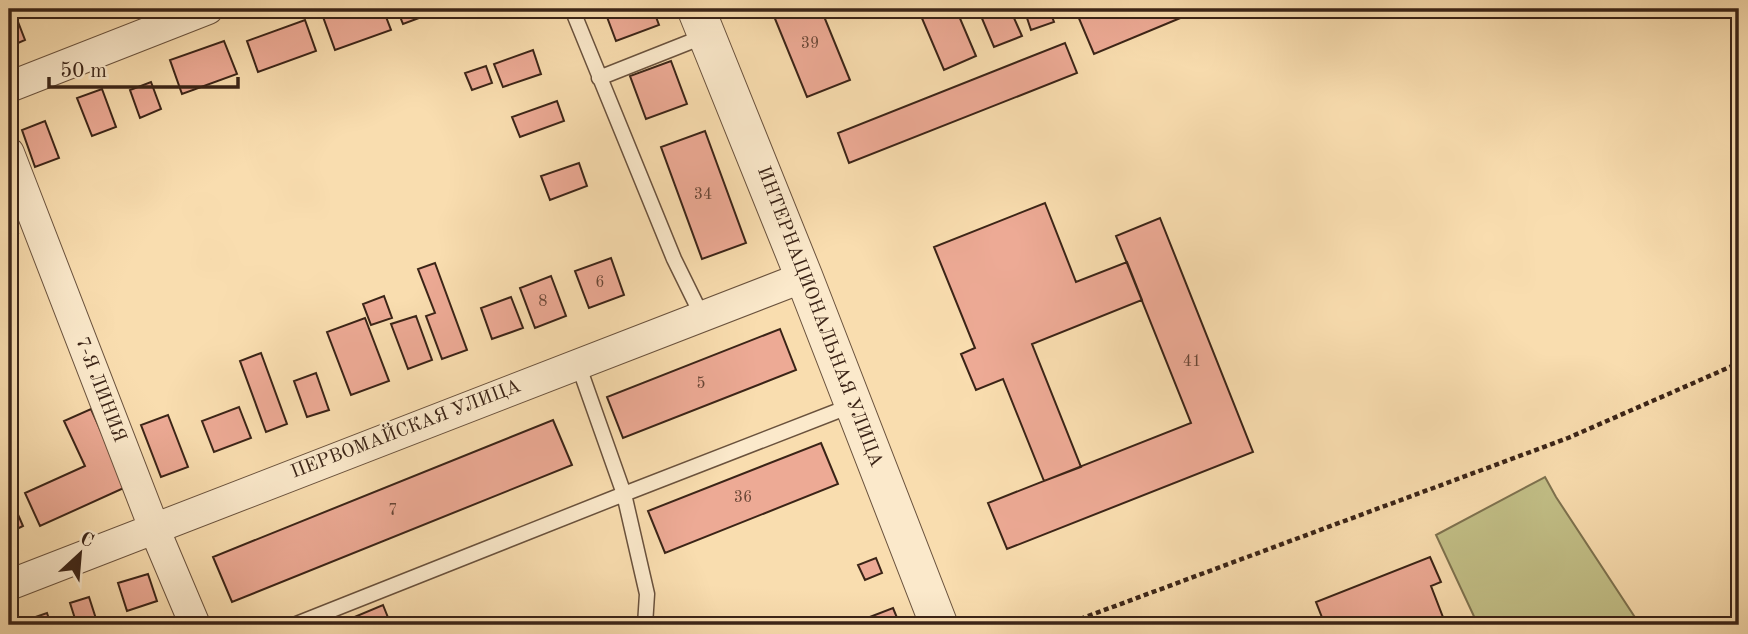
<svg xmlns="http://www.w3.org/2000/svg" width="1748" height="634" font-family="'Old Standard TT',serif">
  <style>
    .green { fill: #c2bf87; stroke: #7e724f; stroke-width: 2 }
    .building { fill: #edaa95; stroke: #3b2417; stroke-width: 2 }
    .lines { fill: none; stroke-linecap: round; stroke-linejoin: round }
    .service-casing { stroke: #6a523d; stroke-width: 17 }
    .minor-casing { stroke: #6a523d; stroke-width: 32 }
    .tertiary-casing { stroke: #6a523d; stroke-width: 39 }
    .path { stroke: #3b2417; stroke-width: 4.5; stroke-dasharray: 5 3.5; stroke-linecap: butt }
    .service { stroke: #fbe9cb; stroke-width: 14 }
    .minor { stroke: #fbe9cb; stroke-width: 30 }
    .tertiary { stroke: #fbe9cb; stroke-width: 37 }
    .labels { text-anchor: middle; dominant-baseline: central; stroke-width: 5; stroke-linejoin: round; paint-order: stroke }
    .number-label { font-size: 16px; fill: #684636 }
    .street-label { font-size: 19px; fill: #3b2417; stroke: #fbe9cb }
  </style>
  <rect width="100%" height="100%" fill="#f9ddaf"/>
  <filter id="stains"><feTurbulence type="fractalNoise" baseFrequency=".00286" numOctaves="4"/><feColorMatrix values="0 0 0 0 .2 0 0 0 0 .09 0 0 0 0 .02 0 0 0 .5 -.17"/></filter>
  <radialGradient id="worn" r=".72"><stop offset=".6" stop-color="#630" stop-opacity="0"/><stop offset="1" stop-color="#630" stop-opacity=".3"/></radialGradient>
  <path class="green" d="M1545,477L1556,497L1640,625H1478L1436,535Z"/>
  <path class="building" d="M9,9H13L25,40L9,47Z
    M336,9H383L391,30L335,50L322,14Z
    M397,9H443L403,24Z
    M604,9H653L659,25L616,41Z
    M771,9H821L850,80L807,97Z
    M918,9H956L976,56L944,70Z
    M978,9H1010L1022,36L994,47Z
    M1024,9H1049L1054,22L1031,30Z
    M1075,9H1202L1094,54Z
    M305,20L316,51L258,72L247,41Z
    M224,41L237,74L182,94L170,60Z
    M1065,43L1077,73L849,163L838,133Z
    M533,50L541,74L503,87L494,64Z
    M671,61L687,104L646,119L630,76Z
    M486,66L492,83L472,90L465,73Z
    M151,82L161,109L140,118L130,90Z
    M102,89L116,127L92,136L77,98Z
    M557,101L564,121L520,137L512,117Z
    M45,121L59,158L35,167L22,130Z
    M705,131L746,243L702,259L661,147Z
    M579,163L587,186L550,200L541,176Z
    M1045,203L1076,282L1127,262L1142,300L1032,344L1081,467L1044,481L1003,379L976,390L961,354L975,348L934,247Z
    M9,208L18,233L9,236Z
    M1160,218L1253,452L1007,549L988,503L1191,423L1116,236Z
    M611,258L624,295L589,308L575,271Z
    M435,263L467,350L442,359L426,316L435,313L418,269Z
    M551,276L566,316L535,328L520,288Z
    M384,296L392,318L371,325L363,304Z
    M511,297L523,328L492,339L481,308Z
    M416,316L432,360L408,369L391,324Z
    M365,318L389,381L351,395L327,332Z
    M780,329L796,370L623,438L607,397Z
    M261,353L287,424L266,432L240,361Z
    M316,373L329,410L307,417L294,381Z
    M239,407L251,438L214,452L202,421Z
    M91,409L126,487L40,526L25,493L85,466L64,421Z
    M168,415L188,467L161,477L141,425Z
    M553,420L572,465L232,602L213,557Z
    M821,443L838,484L665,553L648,511Z
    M9,494L23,526L9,533Z
    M1430,557L1441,582L1431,586L1446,625H1325L1316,602Z
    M876,558L882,573L865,580L858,565Z
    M148,574L157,601L127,611L118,583Z
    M89,597L98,625H77L70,603Z
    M383,605L391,625H355L352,618Z
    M893,608L900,625H849Z
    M47,613L51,625H25L24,621Z"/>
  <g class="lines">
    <g class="service-casing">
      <path id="service" d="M572,9L674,259L702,316
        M599,78L705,36
        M294,625L624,494L578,364
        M645,625L647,594L624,494L853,405"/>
    </g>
    <g class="minor-casing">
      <path id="minor" d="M9,87L208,9
        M9,153L154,528L195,625
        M9,585L804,277"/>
    </g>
    <g class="tertiary-casing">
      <path id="tertiary" d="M696,9L804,277L939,625"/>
    </g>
    <path class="path" d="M1064,625L1568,438L1739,363"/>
    <use href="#service" class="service"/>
    <use href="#minor" class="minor"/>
    <use href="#tertiary" class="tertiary"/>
  </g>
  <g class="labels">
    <g class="number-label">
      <text x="810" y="44">39</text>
      <text x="703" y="195">34</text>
      <text x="600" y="283">6</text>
      <text x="543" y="302">8</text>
      <text x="1192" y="362">41</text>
      <text x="701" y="384">5</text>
      <text x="743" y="498">36</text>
      <text x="393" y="511">7</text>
    </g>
    <g class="street-label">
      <text transform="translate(819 317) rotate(69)">ИНТЕРНАЦИОНАЛЬНАЯ УЛИЦА</text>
      <text transform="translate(100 390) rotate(69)">7-Я ЛИНИЯ</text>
      <text transform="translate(406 430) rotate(-21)">ПЕРВОМАЙСКАЯ УЛИЦА</text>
    </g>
  </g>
  <rect width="1748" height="634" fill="none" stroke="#f9ddaf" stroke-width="35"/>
  <rect x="10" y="10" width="1727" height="613" fill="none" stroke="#3b2417" stroke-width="3.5"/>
  <rect x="18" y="18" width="1713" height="599" fill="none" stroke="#3b2417" stroke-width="2"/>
  <g transform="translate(80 554) rotate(26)" stroke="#fbe9cb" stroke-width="5" paint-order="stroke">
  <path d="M0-5L12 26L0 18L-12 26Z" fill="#3b2417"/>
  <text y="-10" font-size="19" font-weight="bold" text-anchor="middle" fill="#3b2417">С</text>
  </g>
  <path d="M49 77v10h189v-10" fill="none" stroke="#3b2417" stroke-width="3.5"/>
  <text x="60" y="77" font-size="21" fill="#3b2417" stroke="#fbe9cb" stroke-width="5" paint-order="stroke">50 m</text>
  <rect width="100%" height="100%" filter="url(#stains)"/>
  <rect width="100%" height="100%" fill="url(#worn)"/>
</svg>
